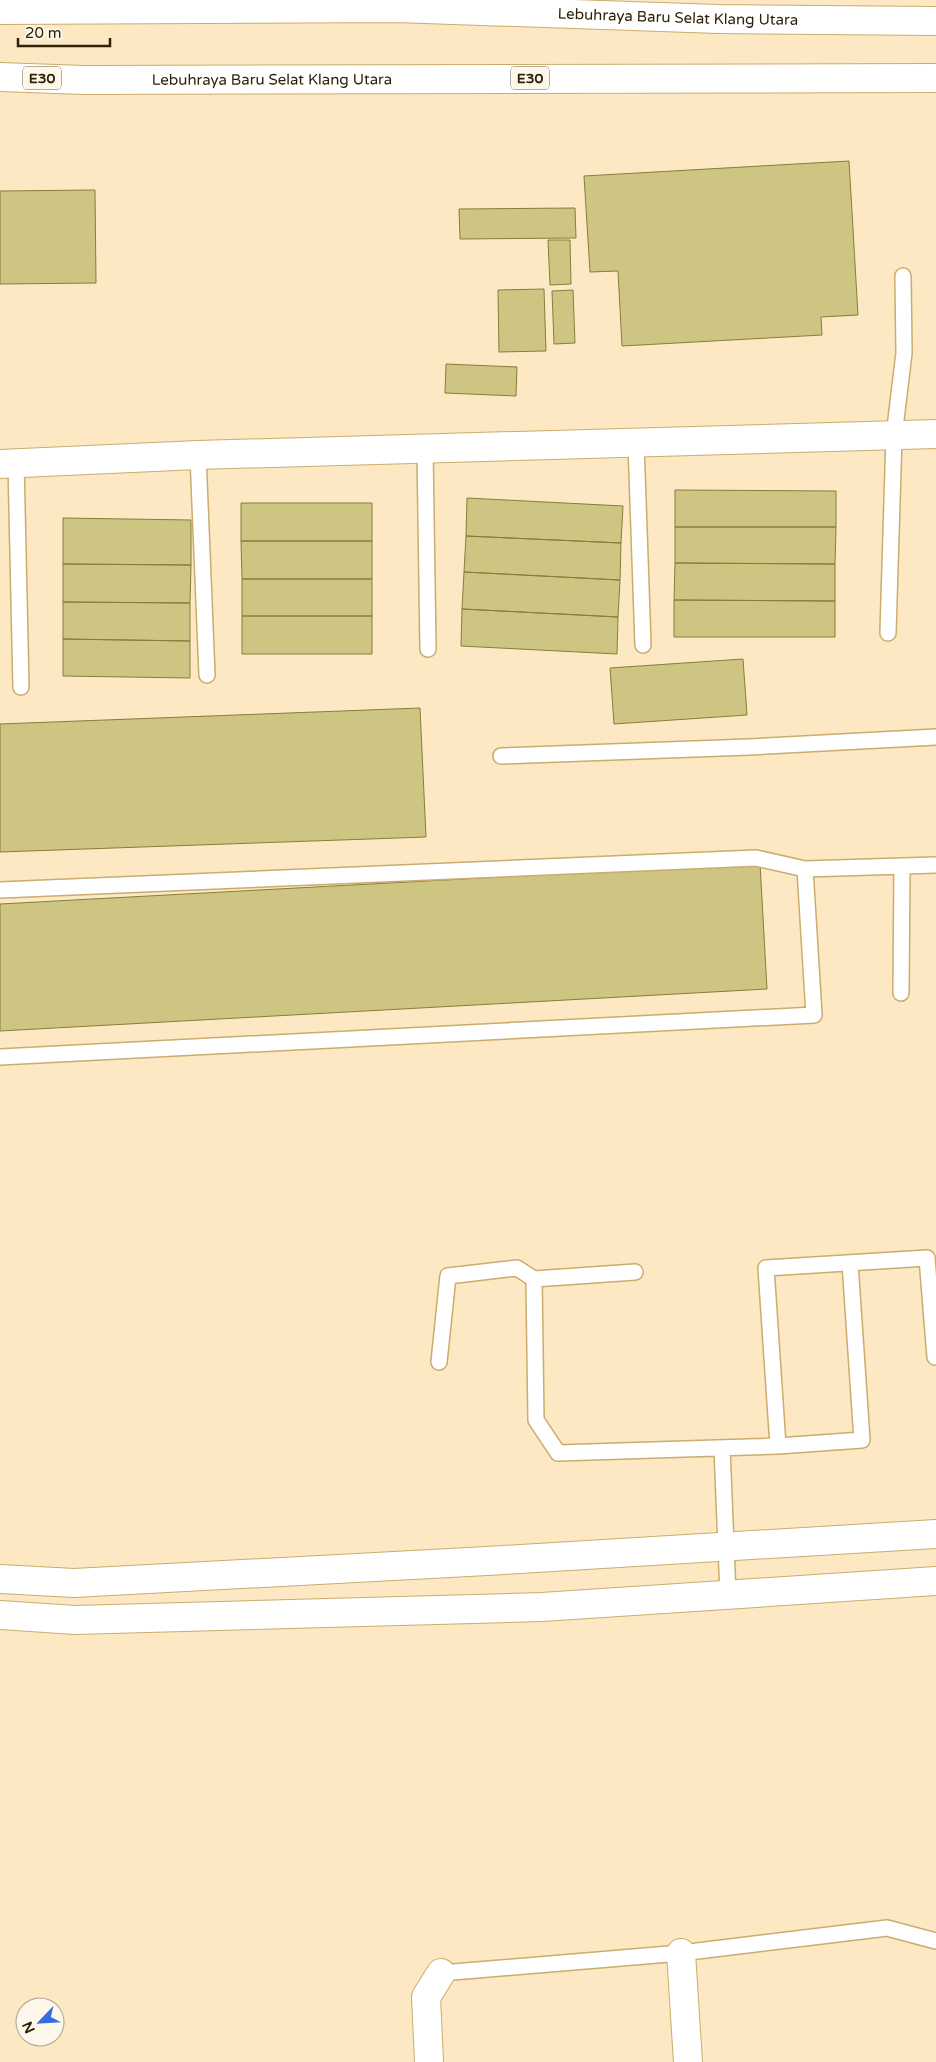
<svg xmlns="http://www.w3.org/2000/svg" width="936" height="2062" font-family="'Varela Round',sans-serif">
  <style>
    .building { fill: #cdc581; stroke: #867e3c }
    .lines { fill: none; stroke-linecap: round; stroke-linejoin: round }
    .service-casing { stroke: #ccab6e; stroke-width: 18 }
    .minor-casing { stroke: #ccab6e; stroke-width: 30 }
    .motorway-casing { stroke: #ccab6e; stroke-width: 30 }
    .service { stroke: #fff; stroke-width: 15 }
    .minor { stroke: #fff; stroke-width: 28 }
    .motorway { stroke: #fff; stroke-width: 28 }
    .labels { text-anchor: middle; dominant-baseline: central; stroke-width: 4; stroke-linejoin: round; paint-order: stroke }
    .shield { fill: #fef7eb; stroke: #6d624d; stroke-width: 1 }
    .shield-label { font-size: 14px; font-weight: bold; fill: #2f2209 }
    .street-label { font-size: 15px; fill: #2f2209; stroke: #fef7eb }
  </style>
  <rect width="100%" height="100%" fill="#fce8c3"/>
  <path class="building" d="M849,161L858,315L821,317L822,335L622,346L618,271L590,272L584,176Z
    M95,190L96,283L0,284V191Z
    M575,208L576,238L460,239L459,209Z
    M548,240H570L571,284L550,285Z
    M544,289L546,351L499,352L498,290Z
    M573,290L575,343L554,344L552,291Z
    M446,364L517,367L516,396L445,393Z
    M675,490L836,491V527H675Z
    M467,498L623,506L621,543L466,536Z
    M241,503H372V541H241Z
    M63,518L191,520V565L63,564Z
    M675,527H836L835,564L675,563Z
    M466,536L621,543L620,580L464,572Z
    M241,541H372V579H242Z
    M675,563L835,564V601L674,600Z
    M63,564L191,565L190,603L63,602Z
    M464,572L620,580L618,617L462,609Z
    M242,579H372V616H242Z
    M674,600L835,601V637H674Z
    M63,602L190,603V641L63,639Z
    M462,609L618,617L617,654L461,646Z
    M242,616H372V654H242Z
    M63,639L190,641V678L63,676Z
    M743,659L747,715L614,724L610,668Z
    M420,708L426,837L0,852V724Z
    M760,863L767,989L0,1031V904Z"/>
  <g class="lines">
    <g class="service-casing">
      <path id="service" d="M636,443L643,645
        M425,449L428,649
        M198,455L207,675
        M16,463L21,687
        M888,633L894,436L904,353L903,276
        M501,756L749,747L936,737
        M0,890L756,858L805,869L936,865
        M901,993L902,866
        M0,1057L814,1015L805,869
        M635,1272L534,1279L536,1420L558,1453L778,1446L862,1440L850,1263
        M439,1362L448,1276L517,1268L534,1279
        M778,1446L766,1268L927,1258L935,1357
        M722,1448L728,1595
        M441,1973L681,1953L887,1928L936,1941"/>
    </g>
    <g class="minor-casing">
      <path id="minor" d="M0,464L198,455L936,434
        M681,1953L688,2062
        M429,2062L426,1997L441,1973"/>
    </g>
    <g class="motorway-casing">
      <g id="motorway">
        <path id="s1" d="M0,10L396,8L719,19L936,21"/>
        <path id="s2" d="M0,77L84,80L936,78"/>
        <path d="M0,1579L74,1583L487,1561L936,1534"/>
        <path d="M0,1615L75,1620L542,1607L936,1581"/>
      </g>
    </g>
    <use href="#service" class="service"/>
    <use href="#minor" class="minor"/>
    <use href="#motorway" class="motorway"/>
  </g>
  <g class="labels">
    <g class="shield">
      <rect x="23" y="66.5" width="38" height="23" rx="4"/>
      <rect x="511" y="66.5" width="38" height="23" rx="4"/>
    </g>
    <g class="shield-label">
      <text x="42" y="78">E30</text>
      <text x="530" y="78">E30</text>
    </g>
    <g class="street-label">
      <text stroke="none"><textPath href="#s1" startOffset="678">Lebuhraya Baru Selat Klang Utara</textPath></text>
      <text stroke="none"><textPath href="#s2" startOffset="272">Lebuhraya Baru Selat Klang Utara</textPath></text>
    </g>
  </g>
  <g transform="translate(40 2022) rotate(245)"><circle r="24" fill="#fef7eb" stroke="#aba291"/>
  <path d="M0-4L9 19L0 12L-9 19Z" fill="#346edc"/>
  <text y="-8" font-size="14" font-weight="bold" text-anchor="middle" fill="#2f2209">N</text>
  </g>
  <path d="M18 38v8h92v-8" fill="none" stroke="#2f2209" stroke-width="2.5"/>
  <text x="25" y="38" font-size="15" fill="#2f2209" stroke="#fef7eb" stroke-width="4" paint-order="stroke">20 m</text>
</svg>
